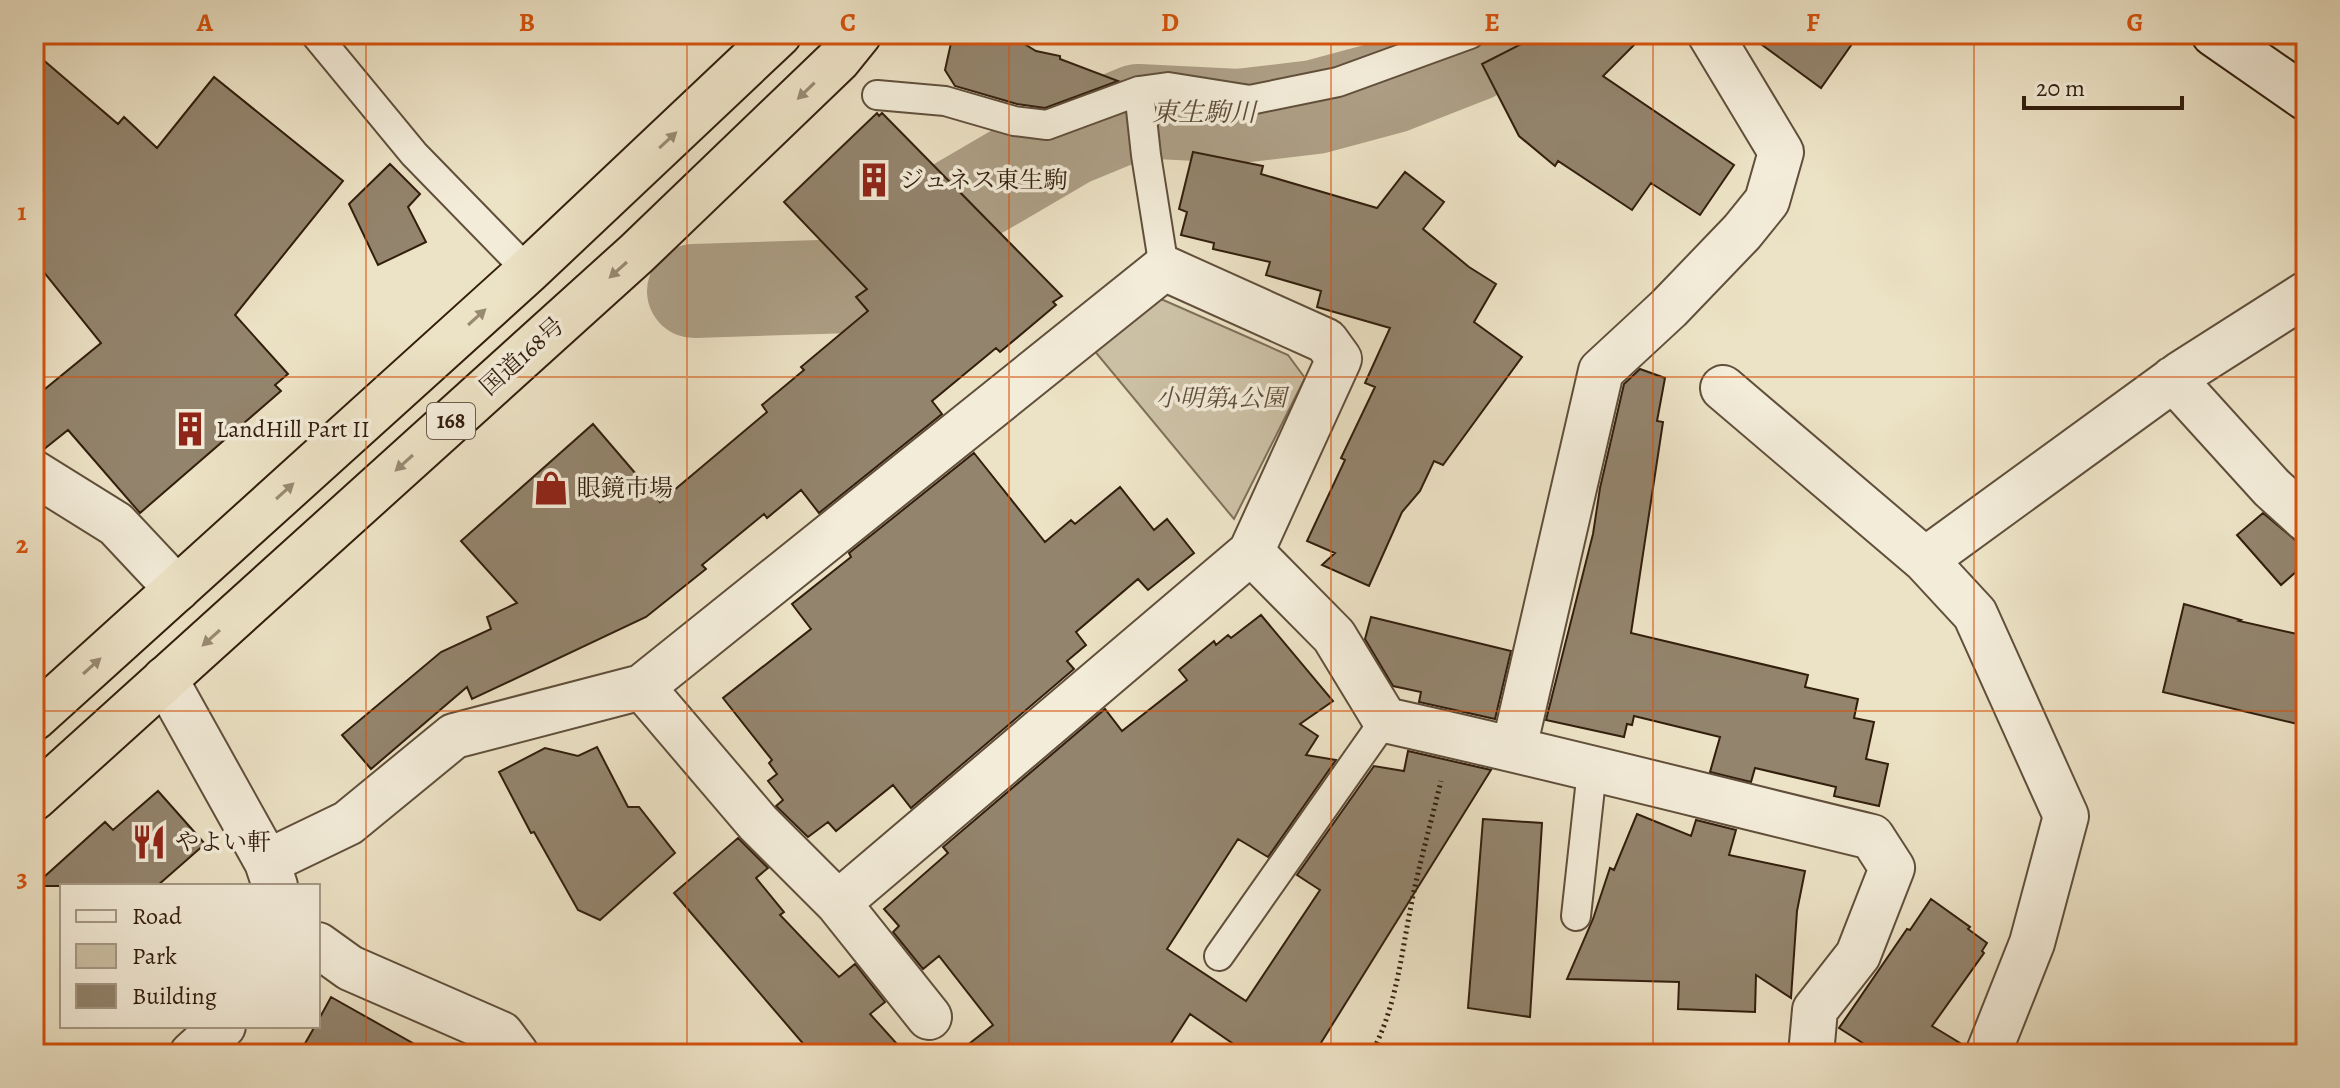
<svg xmlns="http://www.w3.org/2000/svg" width="2340" height="1088" font-family="Alegreya,'Noto Serif JP',serif">
  <style>
    .green { fill: #ccc1a6; stroke: #7f705a; stroke-width: 2 }
    .lines { fill: none; stroke-linecap: round; stroke-linejoin: round }
    .river { stroke: #ad9f86; stroke-width: 94 }
    .building { fill: #93846d; stroke: #321e0d; stroke-width: 2 }
    .lane-casing { stroke: #604f3b; stroke-width: 32 }
    .street-casing { stroke: #604f3b; stroke-width: 48 }
    .secondary-casing { stroke: #321e0d; stroke-width: 48 }
    .highway-casing { stroke: #321e0d; stroke-width: 48 }
    .path { stroke: #321e0d; stroke-width: 5; stroke-dasharray: 2 4; stroke-linecap: butt }
    .lane { stroke: #f3ecd9; stroke-width: 28 }
    .street { stroke: #f3ecd9; stroke-width: 44 }
    .secondary { stroke: #f3ecd9; stroke-width: 44 }
    .highway { stroke: #ece2c5; stroke-width: 44 }
    .oneway { fill: #988a72 }
    .grid { fill: none; stroke: #d6530c; stroke-width: 2; stroke-opacity: 0.55 }
    .labels { text-anchor: middle; dominant-baseline: central; stroke-width: 7; stroke-linejoin: round; paint-order: stroke }
    .shield { fill: #f3ecd9; stroke: #6c5c4a; stroke-width: 2 }
    .shield-label { font-size: 22px; font-weight: bold; fill: #321e0d }
    .poi-label { font-size: 24px; fill: #321e0d; stroke: #f3ecd9; text-anchor: start }
    .street-label { font-size: 24px; fill: #321e0d; stroke: #f3ecd9 }
    .park-label { font-size: 24px; font-style: italic; fill: #604f3b; stroke: #f3ecd9 }
    .water-label { font-size: 26px; font-style: italic; fill: #5d4b37; stroke: #f3ecd9 }
    .neatline { fill: none; stroke: #d6530c; stroke-width: 3 }
    .grid-label { font-size: 26px; text-anchor: middle; font-weight: bold; fill: #d6530c }
  </style>
  <rect width="100%" height="100%" fill="#ece2c5"/>
  <filter id="stains"><feTurbulence type="fractalNoise" baseFrequency=".0025" numOctaves="4"/><feColorMatrix values="0 0 0 0 .2 0 0 0 0 .09 0 0 0 0 .02 0 0 0 .5 -.17"/></filter>
  <radialGradient id="worn" r=".72"><stop offset=".6" stop-color="#630" stop-opacity="0"/><stop offset="1" stop-color="#630" stop-opacity=".3"/></radialGradient>
  <path class="green" d="M1161,299L1288,355L1305,378L1234,519L1093,349L1124,313Z"/>
  <g class="lines">
    <path class="river" d="M694,291L852,286L962,202L1070,139L1138,111L1239,116L1315,107L1393,86L1472,55L1510,34"/>
  </g>
  <path class="building" d="M953,34H1008L1036,51L1060,56V59L1118,81L1045,108L1017,104L955,86L945,70Z
    M1541,34H1645L1603,76L1734,165L1700,215L1651,183L1632,210L1558,161L1555,166L1519,136L1482,64Z
    M1747,34H1859L1821,88Z
    M34,52L118,124L124,117L157,148L214,77L343,181L235,315L288,374L275,385L281,391L140,513L68,430L43,450L34,448V398L101,343L34,260Z
    M877,113L879,116L882,113L1062,296L1053,302L1056,305L1000,352L996,348L932,401L942,414L819,513L801,490L767,518L764,514L702,565L706,569L646,617L472,699L467,687L371,769L342,735L441,652L491,629L487,617L517,603L461,541L593,424L660,502L767,412L762,405L804,370L801,367L868,311L856,297L867,289L784,202Z
    M1193,152L1263,166L1261,174L1377,208L1405,172L1444,202L1423,229L1469,267L1496,284L1474,322L1522,357L1443,465L1434,461L1420,491L1402,512L1369,586L1322,565L1335,553L1307,541L1345,460L1341,458L1375,387L1365,383L1390,328L1317,307L1321,291L1266,275L1270,262L1213,249L1214,243L1181,235L1187,212L1179,209Z
    M390,164L420,194L408,207L426,242L378,265L349,204Z
    M1640,369L1665,378L1657,421L1663,422L1631,633L1808,675L1805,687L1858,699L1854,718L1874,722L1866,759L1888,764L1879,806L1834,796L1836,787L1755,768L1751,782L1710,772L1720,737L1634,716L1632,725L1627,724L1624,737L1546,720L1593,534L1600,488L1624,384Z
    M974,453L1045,542L1071,520L1075,524L1120,487L1154,530L1167,519L1194,553L1148,590L1138,579L1076,632L1086,645L1067,661L1074,669L911,808L893,785L836,831L828,822L808,837L776,806L783,800L768,781L777,774L769,763L772,760L723,698L811,629L792,604L851,557L849,553Z
    M2263,513L2306,549V563L2281,585L2237,535Z
    M2184,604L2241,620L2239,621L2306,636V726L2163,692Z
    M1261,615L1333,701L1300,724L1318,736L1306,755L1336,760L1268,857L1238,839L1167,949L1246,1001L1320,890L1297,875L1374,766L1404,771L1408,751L1491,770L1314,1054H1248L1190,1014L1164,1054H956L993,1025L939,956L923,969L893,932L899,926L884,909L948,853L943,847L1105,709L1122,731L1187,680L1179,670L1214,641L1216,645L1228,635L1231,638Z
    M1371,617L1511,651L1495,719L1419,702L1421,692L1393,686L1365,639Z
    M597,747L628,807H639L675,853L600,920L578,910L534,832L531,833L499,772L545,748L578,756Z
    M158,791L205,844L157,886H34L105,822L113,830Z
    M1637,814L1691,836L1696,820L1736,830L1729,855L1805,871L1797,911L1791,998L1756,975L1755,1012L1678,1009L1679,982L1567,979L1593,919L1610,868L1614,870Z
    M1483,819L1542,823L1530,1017L1468,1008Z
    M738,838L768,868L756,878L784,912L780,915L839,977L855,964L885,1002L870,1014L906,1054H812L674,893Z
    M1931,899L1970,927L1968,929L1987,943L1982,951L1984,953L1932,1026L1965,1046L1964,1054H1880L1839,1028L1907,929L1910,930Z
    M331,997L432,1054H299L315,1026H318V1021Z"/>
  <g class="lines">
    <g class="lane-casing">
      <path id="lane" d="M315,34L414,154L528,271
        M1139,91L1146,155L1164,268
        M877,95L945,101L1014,121L1047,125L1139,91L1168,87L1250,100L1338,82L1470,34
        M1576,916L1592,770
        M1219,956L1385,720"/>
    </g>
    <g class="street-casing">
      <path id="street" d="M2173,379L2272,488L2306,519
        M1723,388L1925,560L1975,614L2066,816L2032,943L1988,1054
        M34,473L116,524L177,589
        M1251,552L1334,636L1385,720C1548,756 1710,798 1872,837L1892,868L1858,955L1815,1010L1811,1054
        M1925,560L2182,373L2306,294
        M165,679L267,862L275,886
        M1514,748L1601,371L1669,308L1742,232L1767,201L1781,152L1710,34
        M267,862L348,823L454,736L642,687L1164,268L1326,341L1339,359L1251,552L838,903L758,823L642,687
        M838,903L929,1017
        M318,945L350,968L501,1034L516,1054
        M192,1054L223,1026"/>
    </g>
    <g class="secondary-casing">
      <path id="secondary" d="M2214,34L2306,98"/>
    </g>
    <g class="highway-casing">
      <path id="highway" d="M34,718L528,271L779,34
        M34,798L636,254L838,60L859,34"/>
    </g>
    <path class="path" d="M1371,1054C1396,1009 1401,956 1411,906C1419,864 1431,823 1441,781"/>
    <use href="#lane" class="lane"/>
    <use href="#street" class="street"/>
    <use href="#secondary" class="secondary"/>
    <use href="#highway" class="highway"/>
  </g>
  <defs><path id="oneway-solid" d="M-6-.8H1V-3.2L6.5 0L1 3.2V.8H-6Z" transform="scale(2)"/></defs>
  <g class="oneway">
    <use href="#oneway-solid" transform="translate(806 91) rotate(136)"/>
    <use href="#oneway-solid" transform="translate(668 140) rotate(-43)"/>
    <use href="#oneway-solid" transform="translate(618 270) rotate(138)"/>
    <use href="#oneway-solid" transform="translate(477 317) rotate(-42)"/>
    <use href="#oneway-solid" transform="translate(404 463) rotate(138)"/>
    <use href="#oneway-solid" transform="translate(285 491) rotate(-42)"/>
    <use href="#oneway-solid" transform="translate(211 638) rotate(138)"/>
    <use href="#oneway-solid" transform="translate(92 666) rotate(-42)"/>
  </g>
  <path class="grid" d="M366,34V1054M687,34V1054M1009,34V1054M1331,34V1054M1653,34V1054M1974,34V1054M34,377H2306M34,711H2306"/>
  <defs>
    <g id="building-bare" transform="scale(2.76)"><path d="M-4-6H4V6H1V3H-1V6H-4ZM-2.5-4.3h1.7v1.8h-1.7ZM.8-4.3h1.7v1.8H.8ZM-2.5-1h1.7V.8h-1.7ZM.8-1h1.7V.8H.8Z" fill="#8f2418" stroke="#f3ecd9" stroke-width="2.5" paint-order="stroke"/></g>
    <g id="shop-bare" transform="scale(2.76)"><path d="M-5-2.5h2.3a2.7 3.5 0 0 1 5.4 0H5L5.5 6h-11ZM-1.5-2.5h3a1.5 2.3 0 0 0-3 0Z" fill="#8f2418" stroke="#f3ecd9" stroke-width="2.5" paint-order="stroke"/></g>
    <g id="restaurant-bare" transform="scale(2.76)"><path d="M-5-6h1v4h1v-4h1v4h1v-4h1v5L-1.5 .5V6h-2V.5L-5-1ZM5-6V6H3V1.5H1.5Q1.5-4 5-6Z" fill="#8f2418" stroke="#f3ecd9" stroke-width="2.5" paint-order="stroke"/></g>
  </defs>
  <g fill-rule="evenodd">
    <use href="#building-bare" x="874" y="180"/>
    <use href="#building-bare" x="190" y="429"/>
    <use href="#shop-bare" x="551" y="488"/>
    <use href="#restaurant-bare" x="149" y="842"/>
  </g>
  <g class="labels">
    <rect class="shield" x="427" y="403" width="48" height="36" rx="6"/>
    <g class="shield-label">
      <text x="451" y="421">168</text>
    </g>
    <g class="poi-label">
      <text x="900" y="180">ジュネス東生駒</text>
      <text x="216" y="429">LandHill Part II</text>
      <text x="577" y="488">眼鏡市場</text>
      <text x="175" y="842">やよい軒</text>
    </g>
    <g class="street-label">
      <text transform="translate(522 356) rotate(-42)">国道168号</text>
    </g>
    <g class="park-label">
      <text x="1221" y="398">小明第4公園</text>
    </g>
    <g class="water-label">
      <text x="1204" y="112">東生駒川</text>
    </g>
  </g>
  <rect width="2340" height="1088" fill="none" stroke="#ece2c5" stroke-width="88"/>
  <rect x="60" y="884" width="260" height="144" fill="#f3ecd9" stroke="#a69a87" stroke-width="2"/>
  <rect x="76" y="910" width="40" height="12" fill="#f3ecd9" stroke="#a69a87" stroke-width="2"/>
  <text x="132" y="924" font-size="24" fill="#321e0d">Road</text>
  <rect x="76" y="944" width="40" height="24" fill="#ccc1a6" stroke="#a69a87" stroke-width="2"/>
  <text x="132" y="964" font-size="24" fill="#321e0d">Park</text>
  <rect x="76" y="984" width="40" height="24" fill="#93846d" stroke="#a69a87" stroke-width="2"/>
  <text x="132" y="1004" font-size="24" fill="#321e0d">Building</text>
  <path d="M2024 96v12h158v-12" fill="none" stroke="#321e0d" stroke-width="4"/>
  <text x="2036" y="96" font-size="24" fill="#321e0d" stroke="#f3ecd9" stroke-width="6" paint-order="stroke">20 m</text>
  <rect x="44" y="44" width="2252" height="1000" class="neatline"/>
  <g class="grid-label">
    <text x="205" y="31">A</text>
    <text x="527" y="31">B</text>
    <text x="848" y="31">C</text>
    <text x="1170" y="31">D</text>
    <text x="1492" y="31">E</text>
    <text x="1813" y="31">F</text>
    <text x="2135" y="31">G</text>
    <text x="22" y="220">1</text>
    <text x="22" y="553">2</text>
    <text x="22" y="886">3</text>
  </g>
  <rect width="100%" height="100%" filter="url(#stains)"/>
  <rect width="100%" height="100%" fill="url(#worn)"/>
</svg>
